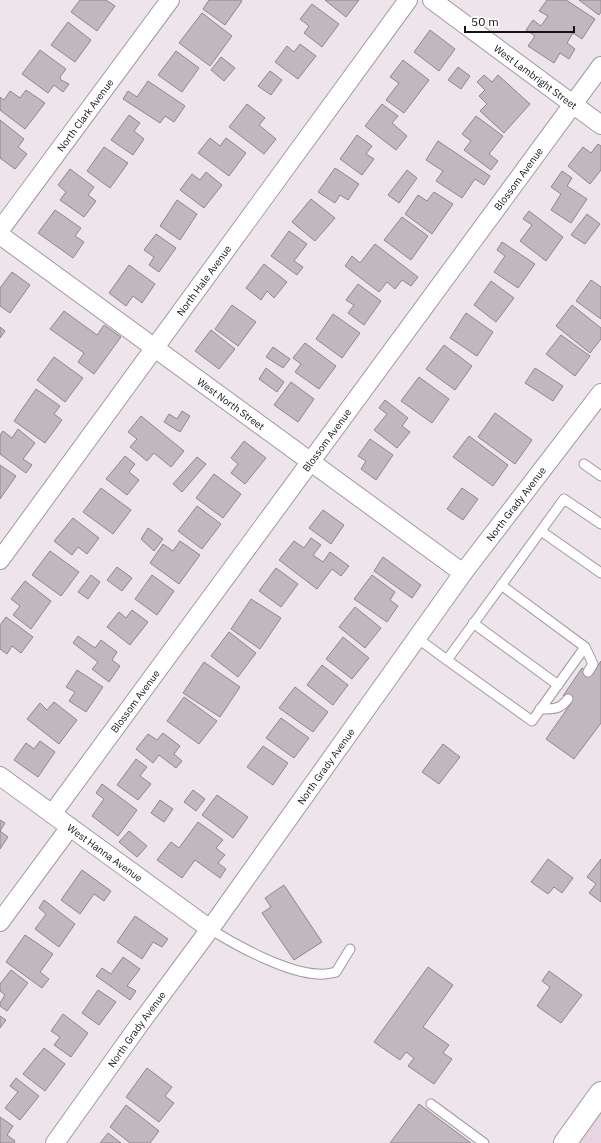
<svg xmlns="http://www.w3.org/2000/svg" width="601" height="1143" font-family="'IBM Plex Sans',sans-serif">
  <style>
    .built { fill: #e7d6e2 }
    .building { fill: #c1b7bf; stroke: #90878e }
    .lines { fill: none; stroke-linecap: round; stroke-linejoin: round }
    .lane-casing { stroke: #a399a0; stroke-width: 11 }
    .street-casing { stroke: #a399a0; stroke-width: 20 }
    .secondary-casing { stroke: #a399a0; stroke-width: 24 }
    .lane { stroke: #fff; stroke-width: 9 }
    .street { stroke: #fff; stroke-width: 18 }
    .secondary { stroke: #fff; stroke-width: 22 }
    .labels { text-anchor: middle; dominant-baseline: central; stroke-width: 3; stroke-linejoin: round; paint-order: stroke }
    .street-label { font-size: 10px; fill: #141013; stroke: #fff }
  </style>
  <rect width="100%" height="100%" fill="#eee4ec"/>
  <path class="built" d="M601,1112V1143H579Z"/>
  <path class="building" d="M80,0H106L115,6L97,31L71,12Z
    M209,0H240L242,1L225,25L203,9Z
    M325,0H359L346,17Z
    M547,0H566L595,19L582,39L573,33L567,43L575,49L569,59L560,53L554,63L528,46L535,36L526,30L533,20L541,26L548,16L539,11Z
    M579,0H601V12L599,15Z
    M312,4L339,24L322,47L304,33L309,26L300,19Z
    M202,13L232,36L210,66L179,43Z
    M68,22L91,40L75,62L51,45Z
    M430,30L455,49L439,71L414,52Z
    M300,44L316,56L298,79L275,62L287,46L294,52Z
    M40,50L66,69L60,77L61,80L69,84L63,92L54,85L48,93L22,74Z
    M176,51L199,68L182,92L158,75Z
    M221,57L235,68L224,81L211,70Z
    M403,60L429,80L404,113L386,100L399,83L390,77Z
    M458,67L470,76L461,89L448,80Z
    M270,71L282,80L271,95L258,86Z
    M484,75L492,82L498,75L530,104L504,133L480,111L487,104L479,96L485,90L477,82Z
    M148,81L185,106L174,122L165,116L160,123L123,99L128,91L137,97Z
    M26,90L45,103L25,129L0,110V97L4,100L10,91L20,98Z
    M247,104L265,118L259,125L276,139L264,154L229,127Z
    M382,104L398,116L392,123L407,136L396,150L365,126Z
    M129,115L140,123L134,131L144,139L133,155L111,140Z
    M476,116L503,136L489,154L498,161L491,170L464,150L471,141L462,134Z
    M0,120L24,139L18,147L27,154L15,169L0,158Z
    M357,135L372,146L366,154L374,159L362,175L340,159Z
    M210,138L220,146L226,138L246,153L229,176L198,153Z
    M438,141L490,176L484,185L475,179L462,198L436,181L443,171L426,160Z
    M598,144L601,146V170L590,184L568,166L583,147L591,153Z
    M104,147L128,163L110,188L87,171Z
    M335,168L359,184L348,200L340,195L335,203L318,192Z
    M70,169L94,187L88,195L96,201L84,217L60,200L66,192L58,185Z
    M407,170L417,178L399,203L388,195Z
    M562,171L572,178L567,186L587,199L571,223L551,210L561,194L551,187Z
    M206,172L222,185L204,208L180,190L192,174L200,180Z
    M434,192L453,204L432,234L405,214L418,195L427,201Z
    M311,199L335,218L315,241L292,222Z
    M177,200L197,214L180,240L160,226Z
    M55,210L81,228L75,236L84,242L73,258L38,233Z
    M529,211L563,237L546,261L520,241L532,225L523,219Z
    M587,214L600,224L585,244L571,235Z
    M402,217L428,236L411,260L384,240Z
    M289,231L307,244L294,261L303,267L297,275L271,256Z
    M156,234L176,248L159,272L149,265L154,257L144,250Z
    M502,242L535,264L518,288L494,272L505,256L497,250Z
    M375,244L418,277L411,286L402,280L395,289L387,282L379,292L345,266L352,256L360,263Z
    M264,264L287,282L274,298L267,291L261,300L246,288Z
    M129,265L155,284L142,303L133,296L126,306L109,293Z
    M12,272L30,285L10,313L0,306V288Z
    M591,280L601,287V319L576,301Z
    M491,281L514,298L496,322L474,305Z
    M358,284L381,301L364,325L348,313L354,305L346,300Z
    M232,305L256,322L238,346L215,329Z
    M572,305L601,328V339L590,353L556,326Z
    M64,311L97,335L104,325L121,337L94,374L78,362L84,353L50,329Z
    M466,313L493,332L477,356L450,338Z
    M333,314L360,333L342,358L316,339Z
    M0,327L5,331L0,338Z
    M211,330L235,349L219,369L195,351Z
    M561,335L590,356L575,376L546,354Z
    M305,343L336,366L319,389L295,372L301,364L293,358Z
    M444,345L472,366L455,390L426,369Z
    M273,347L290,359L283,368L266,357Z
    M54,357L83,378L65,402L37,380Z
    M266,368L284,382L277,392L259,379Z
    M535,368L563,386L553,401L525,383Z
    M419,377L449,399L432,423L401,401Z
    M291,382L314,399L298,422L274,405Z
    M36,389L60,406L54,414L62,420L45,443L14,421Z
    M385,400L408,418L402,426L410,432L397,448L374,430L387,414L379,408Z
    M182,411L190,416L180,432L164,422L169,414L177,419Z
    M495,413L532,440L515,464L478,437Z
    M141,416L184,451L171,467L154,453L147,461L130,447L137,439L128,432Z
    M18,429L35,443L23,459L32,465L26,473L0,454V435L3,431L12,438Z
    M469,436L508,465L493,486L453,457Z
    M370,439L393,455L376,480L361,469L366,461L358,456Z
    M244,441L266,458L245,484L231,473L238,464L231,458Z
    M125,456L135,464L129,472L139,480L127,495L106,479Z
    M197,457L206,464L182,492L173,484Z
    M0,465L16,476L0,499Z
    M214,474L241,494L223,518L196,498Z
    M101,488L131,510L113,534L83,512Z
    M462,488L478,499L463,520L447,509Z
    M197,506L221,524L202,549L178,531Z
    M323,510L344,525L331,544L309,528Z
    M73,518L99,538L87,554L78,547L72,555L54,541Z
    M148,528L163,539L154,551L141,539Z
    M311,538L321,545L313,555L323,562L330,552L349,566L341,576L332,569L317,589L279,560L294,541L304,548Z
    M180,541L200,555L179,584L150,563L163,544L173,551Z
    M50,551L79,572L61,596L32,575Z
    M383,557L421,585L412,598L374,571Z
    M117,567L132,578L122,591L107,580Z
    M276,568L298,584L281,607L259,591Z
    M91,575L100,582L88,599L78,592Z
    M152,575L174,591L157,615L135,599Z
    M372,575L395,592L390,600L398,606L387,622L354,599Z
    M25,581L51,601L31,629L13,615L20,606L11,599Z
    M251,599L281,618L260,649L231,629Z
    M355,607L381,628L365,648L339,627Z
    M132,610L148,622L130,645L107,627L119,612L126,618Z
    M6,617L33,637L21,653L12,646L7,654L0,649V625Z
    M229,632L256,653L238,677L211,656Z
    M78,636L95,648L101,640L117,652L112,660L120,666L109,682L92,669L98,662L73,643Z
    M343,637L369,658L352,679L326,659Z
    M601,661V723L574,759L546,739L572,702L563,696L582,668L592,675Z
    M204,662L240,687L220,717L183,693Z
    M322,665L348,685L333,705L307,685Z
    M77,670L103,687L86,712L69,701L75,692L66,687Z
    M295,687L328,712L313,732L279,708Z
    M184,697L217,721L199,744L167,721Z
    M54,702L77,720L59,744L27,719L40,703L47,710Z
    M281,718L309,738L294,758L266,738Z
    M163,733L180,746L174,754L182,761L176,768L159,755L153,763L136,749L148,734L157,740Z
    M40,741L55,752L38,777L14,760L26,743L34,749Z
    M443,744L460,757L439,784L422,772Z
    M263,746L288,763L273,785L247,767Z
    M136,759L147,767L140,776L151,784L138,800L117,785Z
    M102,784L137,810L118,836L92,816L104,799L96,793Z
    M193,790L205,799L196,811L184,802Z
    M217,795L248,817L233,838L202,815Z
    M160,800L173,809L164,822L151,813Z
    M0,820L5,823L0,831Z
    M198,822L223,840L216,848L225,855L218,863L226,869L220,878L195,860L182,878L157,860L171,842L179,848Z
    M0,831L8,837L0,849Z
    M129,831L147,846L137,857L119,842Z
    M548,859L573,878L562,893L554,887L548,894L531,882Z
    M601,859V902L589,893L596,884L587,877Z
    M82,870L111,891L104,901L94,894L80,914L61,900Z
    M284,885L322,942L294,960L262,913L271,907L265,898Z
    M44,900L75,924L59,947L35,929L46,914L39,908Z
    M135,916L168,939L162,947L153,942L142,959L117,942Z
    M25,935L53,954L40,972L49,979L42,988L6,962Z
    M123,957L140,969L127,986L136,991L130,1000L96,976L102,968L111,974Z
    M428,967L453,985L423,1027L449,1045L443,1053L452,1059L434,1084L408,1066L414,1058L406,1052L400,1060L374,1042Z
    M11,970L28,983L7,1011L0,1006V1003L5,995L0,991V984Z
    M549,971L582,995L561,1023L537,1006L550,987L542,981Z
    M98,990L116,1002L99,1025L82,1013Z
    M63,1014L88,1033L71,1057L54,1045L60,1037L51,1031Z
    M0,1016L6,1020L0,1028Z
    M44,1048L65,1064L45,1091L23,1074Z
    M147,1068L172,1087L165,1096L174,1103L159,1122L126,1097Z
    M16,1078L39,1096L20,1120L5,1108L18,1092L10,1086Z
    M419,1104L471,1143H390Z
    M126,1105L159,1131L150,1143H130L110,1127Z
    M0,1117L13,1126L7,1135L15,1141L14,1143H0Z
    M108,1133L121,1143H100Z"/>
  <g class="lines">
    <g class="lane-casing">
      <path id="lane" d="M584,464L601,476
        M541,531L601,573
        M473,623L558,685
        M417,638L447,660L564,499L601,524
        M585,647L593,664L588,672
        M447,660L532,721L585,647L501,585
        M540,709C554,709 559,710 568,699
        M210,929C237,946 287,973 318,974C324,975 331,973 336,972L350,949
        M431,1104L484,1143"/>
    </g>
    <g class="street-casing">
      <g id="street">
        <path id="s1" d="M432,0L601,125"/>
        <path id="s2" d="M0,230L170,0"/>
        <path id="s3" d="M0,235L463,573"/>
        <path id="s4" d="M0,560L408,0"/>
        <path id="s5" d="M0,776L210,929"/>
        <path id="s6" d="M52,814L601,66"/>
        <path d="M0,922L70,827"/>
        <path id="s7" d="M55,1143L139,1025L210,929L463,573L601,393"/>
      </g>
    </g>
    <g class="secondary-casing">
      <path id="secondary" d="M565,1143L601,1093"/>
    </g>
    <use href="#lane" class="lane"/>
    <use href="#street" class="street"/>
    <use href="#secondary" class="secondary"/>
  </g>
  <g class="labels">
    <g class="street-label">
      <text stroke="none"><textPath href="#s1" startOffset="129">West Lambright Street</textPath></text>
      <text stroke="none"><textPath href="#s2" startOffset="143">North Clark Avenue</textPath></text>
      <text stroke="none"><textPath href="#s6" startOffset="788">Blossom Avenue</textPath></text>
      <text stroke="none"><textPath href="#s4" startOffset="346">North Hale Avenue</textPath></text>
      <text stroke="none"><textPath href="#s3" startOffset="286">West North Street</textPath></text>
      <text stroke="none"><textPath href="#s6" startOffset="464">Blossom Avenue</textPath></text>
      <text stroke="none"><textPath href="#s7" startOffset="788">North Grady Avenue</textPath></text>
      <text stroke="none"><textPath href="#s6" startOffset="140">Blossom Avenue</textPath></text>
      <text stroke="none"><textPath href="#s7" startOffset="464">North Grady Avenue</textPath></text>
      <text stroke="none"><textPath href="#s5" startOffset="130">West Hanna Avenue</textPath></text>
      <text stroke="none"><textPath href="#s7" startOffset="140">North Grady Avenue</textPath></text>
    </g>
  </g>
  <path d="M465 26v6h109v-6" fill="none" stroke="#141013" stroke-width="2"/>
  <text x="471" y="26" font-size="12" fill="#141013" stroke="#ffffff" stroke-width="3" paint-order="stroke">50 m</text>
</svg>
